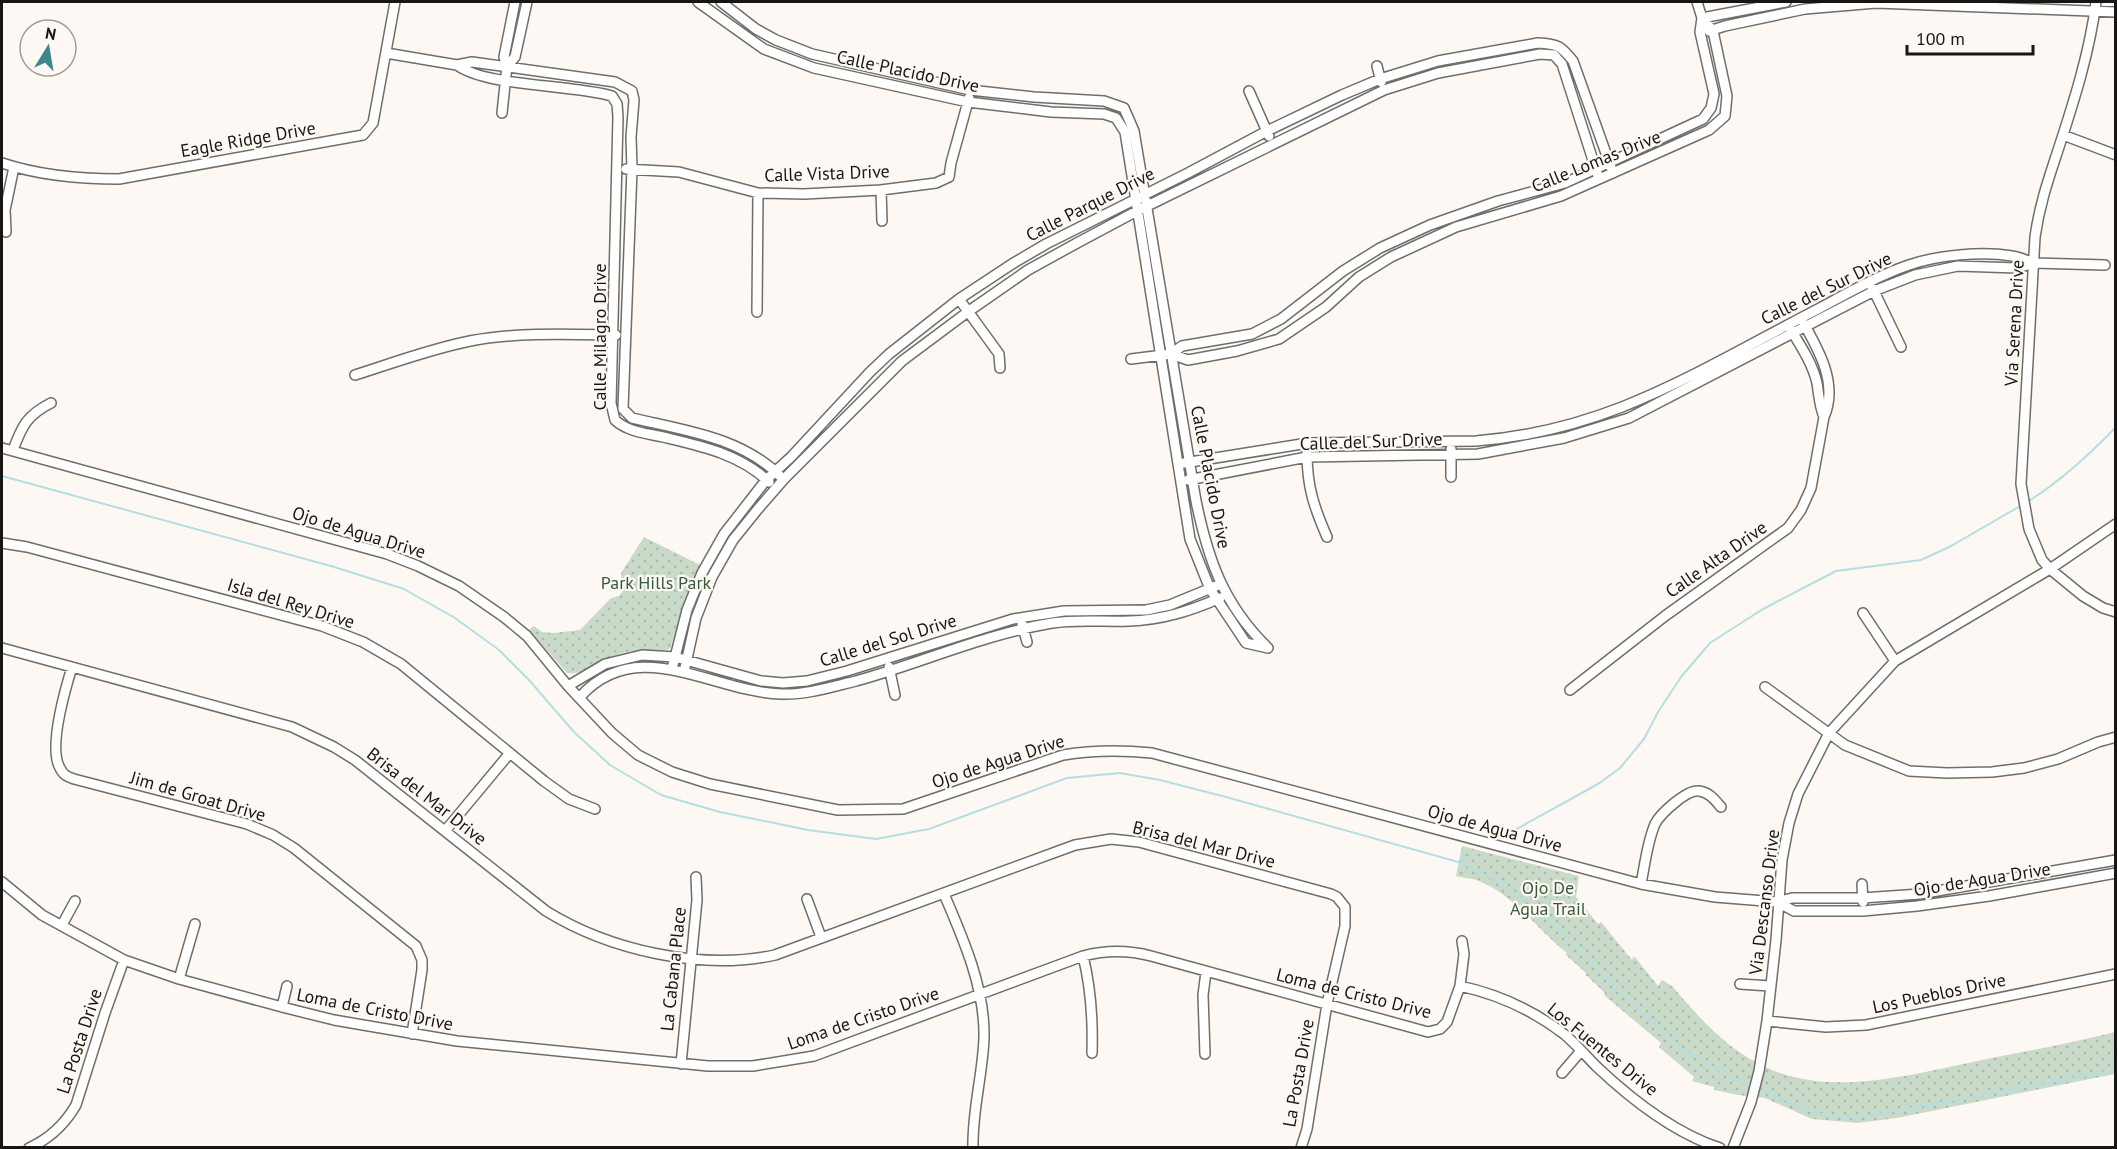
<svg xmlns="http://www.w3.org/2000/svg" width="2117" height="1149" font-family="'PT Sans',sans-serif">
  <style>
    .park { fill: url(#park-dots) }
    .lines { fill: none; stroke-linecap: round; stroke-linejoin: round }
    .stream { stroke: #b5dee3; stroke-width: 2 }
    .minor-casing { stroke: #716d68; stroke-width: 12 }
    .minor { stroke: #fff; stroke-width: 9 }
    .labels { text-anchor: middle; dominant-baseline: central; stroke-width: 4.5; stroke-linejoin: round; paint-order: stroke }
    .street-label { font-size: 18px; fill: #181614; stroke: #fdf8f3 }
    .park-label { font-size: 18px; fill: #345b38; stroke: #fdf8f3 }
  </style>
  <defs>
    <pattern id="park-dots" width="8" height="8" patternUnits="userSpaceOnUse" patternTransform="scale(1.5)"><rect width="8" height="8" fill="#c9dac9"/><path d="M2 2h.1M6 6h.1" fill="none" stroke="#acbaac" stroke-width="1.8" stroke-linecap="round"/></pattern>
  </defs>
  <rect width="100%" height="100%" fill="#fdf8f3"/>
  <path class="park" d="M644,537L700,565L690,588L670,649C659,652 649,650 638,651C625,651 613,656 601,660C590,665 580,676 567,673L529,630L534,626L542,632L554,633L580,630L611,598L619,596L622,592L621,573Z
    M1462,846L1579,876L1576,897L1598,924L1601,922L1632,960L1634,956L1658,986L1662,980L1672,986C1702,1021 1729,1052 1772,1070C1837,1097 1917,1073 1982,1060C2027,1051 2071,1043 2115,1032V1074L1897,1118L1858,1123L1812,1119L1765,1098L1738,1095L1714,1090V1087L1692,1081L1694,1077L1659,1047L1661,1043L1604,995L1605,993L1586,975V973L1566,955L1567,953C1538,930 1514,895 1479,881C1472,878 1464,878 1456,876Z"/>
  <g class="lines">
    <path class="stream" d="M2,476L331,566L404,589L455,618L499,650L529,680L574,732L610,765L661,795L720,812L808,830L876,839L929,829L1067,778L1120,773L1160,780L1226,797L1462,863L1502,884L1536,907L1621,994L1684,1050L1730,1077L1751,1086
      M2027,502C2060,482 2089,455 2116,427
      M1504,836L1598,784L1620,768L1644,739L1658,712L1681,677L1710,643L1763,609L1836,571L1921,560L1951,546L2022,505
      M1460,863L1466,857
      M1756,1088L1823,1115L1857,1118L2116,1070"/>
    <g class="minor-casing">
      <path id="minor" d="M698,2L764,49L814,68L968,102L1051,112L1104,114L1116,118L1125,132L1190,539L1210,589L1246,643L1268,648
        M721,2L756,29L776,40L812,54L970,90L1034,97L1104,101L1124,108L1134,131L1196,501C1208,559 1223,603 1266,646
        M2096,2C2090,50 2075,98 2060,144C2049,178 2040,202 2035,237L2021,484L2029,529L2042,560L2050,569L2083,596L2103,608L2116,612
        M1702,18L1786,2
        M1709,31L1725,26L1805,9L1876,3L2116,12
        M386,53L457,65L472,62L615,82L632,91L634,100L631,137L632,169L623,409L632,418C683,430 741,437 780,476
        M457,65C486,87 572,84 612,96L617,104L618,117L611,403L615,420C628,432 646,433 663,437C701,446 740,454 769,482
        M507,66L515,57L527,2
        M1377,66L1381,82
        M1249,91L1269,136
        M502,113L507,66L504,57L515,2
        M2063,135L2116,155
        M2,163C38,175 81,179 119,179L363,135L373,123L395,2
        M626,169L679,172L758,193L804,194L881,190L936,183L949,177L951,163L969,98
        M881,190L882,221
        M6,232L5,210L14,167
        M1872,287L1901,347
        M959,299L999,354L1000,368
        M757,312L758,193
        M1791,330C1801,346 1813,365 1817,383C1819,395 1819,405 1824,417
        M1171,354L1182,346L1252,334L1281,319L1343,271L1380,248L1430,225L1498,201L1565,183L1703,119L1711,108L1714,94L1700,32L1702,18L1697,2
        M1131,359L1171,354L1188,360L1237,351L1279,339L1326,307L1359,277L1391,257L1456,227L1561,196L1709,130L1725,116L1727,96L1713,31L1702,18
        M355,375C393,363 430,349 470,341C518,332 567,334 616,335
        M2,448L387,554L418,566L459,586L504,617L527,636L568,686L612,733L638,755L672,772L710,784L838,810L903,809L1063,755C1093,750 1121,750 1152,753L1641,884L1715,897L1777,902L1794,911H1863L1917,906L1989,896L2116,873
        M1451,449V477
        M13,450C22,426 27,415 51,403
        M1307,453C1307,487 1314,507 1327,537
        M1184,463L1308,443L1476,441C1526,437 1576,425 1622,407C1690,380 1754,342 1818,309C1848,293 1877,276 1909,265C1938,255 1982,251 2012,256C2020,257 2027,261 2034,263
        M1188,480L1307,457L1478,454L1564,438L1629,418L1874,291L1915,275L1958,266L2017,268L2034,263L2105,265
        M2,543L27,547L322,626L363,642L401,664L544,781L569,799L595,809
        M1863,613L1895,661
        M1022,624L1027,642
        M2,648L292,727L334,747L355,760L546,911C609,950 701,971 775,955L1075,845L1111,839L1139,842L1331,894L1337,897L1345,907V926L1327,1004L1307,1129L1301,1148
        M72,667C65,690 48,748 60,768C63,775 68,777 74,779L247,824L273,835L294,848L416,946L422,960V970L412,1034
        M889,667L895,695
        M672,669L687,610L702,573L724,534L766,480L791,457L870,372L889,354L959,299L1012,264L1046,244L1188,173L1267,131L1342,95L1380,79L1438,61L1538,43C1558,44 1561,46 1573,61L1613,173
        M684,672L696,618L712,577L733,540L758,509L784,479L902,361L969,311L1028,270L1077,243L1137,211L1384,90L1438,73L1540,54L1554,55L1562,64L1599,179
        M568,686L605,664L642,655L675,657L761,681L783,683L807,681L847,671L1013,619L1064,611L1146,610L1170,605L1216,586
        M1765,687L1845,745L1909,771L1947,773L1992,772L2024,768L2058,759L2098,742L2116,737
        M1570,690L1665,616L1788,528L1801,510L1811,488L1824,417C1838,385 1820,352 1804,324
        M580,697C637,633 713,692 781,694C806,695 831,687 856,681C921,663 985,634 1052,623C1077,619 1103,622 1129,621C1162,620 1190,611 1220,598
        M445,831L510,753
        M2,882L42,915L124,960L179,979L282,1007L334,1020L457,1041L708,1066H753L814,1056L1083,956C1106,950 1128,950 1151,956L1428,1032L1440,1029L1447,1022L1460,986L1464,954L1462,941
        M1641,884C1645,864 1647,843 1655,824C1660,814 1687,789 1699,791C1709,792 1715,800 1721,807
        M1862,884L1863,902
        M944,894C963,938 985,988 984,1037C983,1074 972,1110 973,1148
        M807,899L821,937
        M1777,902L1792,898H1862L1920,894L2116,860
        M62,925L75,901
        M1083,956C1091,988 1093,1020 1092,1053
        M179,979L195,924
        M1740,984L1770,986
        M1460,986C1497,994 1534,1011 1564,1034C1576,1044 1586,1056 1597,1067C1632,1100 1674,1133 1720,1148
        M282,1007L287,986
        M1767,1021L1826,1027L1866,1025L2116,974
        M1205,1054L1203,995L1206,972
        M681,1064L697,900L696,877
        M1562,1073L1581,1051
        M29,1148C49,1139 65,1124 76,1105L105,1013L124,960
        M1733,1148L1751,1102L1759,1071L1767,1021L1776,940L1782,860L1789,823L1798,794L1829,733L1895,661L2050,569L2116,524"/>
    </g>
    <use href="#minor" class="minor"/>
  </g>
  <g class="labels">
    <g class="street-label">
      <text transform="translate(908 71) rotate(12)">Calle Placido Drive</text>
      <text transform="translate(248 139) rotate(-10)">Eagle Ridge Drive</text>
      <text transform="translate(1596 161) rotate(-22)">Calle Lomas Drive</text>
      <text transform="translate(827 173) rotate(-2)">Calle Vista Drive</text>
      <text transform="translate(1090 204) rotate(-27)">Calle Parque Drive</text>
      <text transform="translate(1826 288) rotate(-26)">Calle del Sur Drive</text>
      <text transform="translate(2014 323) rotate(-87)">Via Serena Drive</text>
      <text transform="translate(599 337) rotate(-90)">Calle Milagro Drive</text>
      <text transform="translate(1371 441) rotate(-2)">Calle del Sur Drive</text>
      <text transform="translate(1211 477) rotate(79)">Calle Placido Drive</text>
      <text transform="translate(359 532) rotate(17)">Ojo de Agua Drive</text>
      <text transform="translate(1716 559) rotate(-35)">Calle Alta Drive</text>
      <text transform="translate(291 603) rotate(17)">Isla del Rey Drive</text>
      <text transform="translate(888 640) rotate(-17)">Calle del Sol Drive</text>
      <text transform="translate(998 761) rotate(-18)">Ojo de Agua Drive</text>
      <text transform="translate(198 796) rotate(16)">Jim de Groat Drive</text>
      <text transform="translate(427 796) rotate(38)">Brisa del Mar Drive</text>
      <text transform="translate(1495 828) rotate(15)">Ojo de Agua Drive</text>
      <text transform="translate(1204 844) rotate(14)">Brisa del Mar Drive</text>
      <text transform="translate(1982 879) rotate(-9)">Ojo de Agua Drive</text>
      <text transform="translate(1764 902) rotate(-83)">Via Descanso Drive</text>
      <text transform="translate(673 969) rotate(-84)">La Cabana Place</text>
      <text transform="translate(1354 993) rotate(14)">Loma de Cristo Drive</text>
      <text transform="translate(1939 993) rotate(-12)">Los Pueblos Drive</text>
      <text transform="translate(375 1009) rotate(11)">Loma de Cristo Drive</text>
      <text transform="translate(863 1018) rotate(-19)">Loma de Cristo Drive</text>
      <text transform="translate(79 1041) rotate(-72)">La Posta Drive</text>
      <text transform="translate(1603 1049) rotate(39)">Los Fuentes Drive</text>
      <text transform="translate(1298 1073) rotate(-80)">La Posta Drive</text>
    </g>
    <g class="park-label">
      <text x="656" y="582">Park Hills Park</text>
      <text x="1548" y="887">Ojo De<tspan x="1548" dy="21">Agua Trail</tspan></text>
    </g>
  </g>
  <rect width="2117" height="1149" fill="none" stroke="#181614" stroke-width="6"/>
  <g transform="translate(48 48) rotate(11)"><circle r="28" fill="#fdf8f3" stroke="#a19e9a" stroke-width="1.5"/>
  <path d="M0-4.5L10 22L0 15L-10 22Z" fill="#3e868b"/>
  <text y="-9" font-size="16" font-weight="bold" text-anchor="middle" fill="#181614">N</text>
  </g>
  <path d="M1907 45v9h126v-9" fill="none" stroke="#181614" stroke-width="3"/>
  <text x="1916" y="45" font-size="18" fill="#181614" stroke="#fdf8f3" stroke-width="4.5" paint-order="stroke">100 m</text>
</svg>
